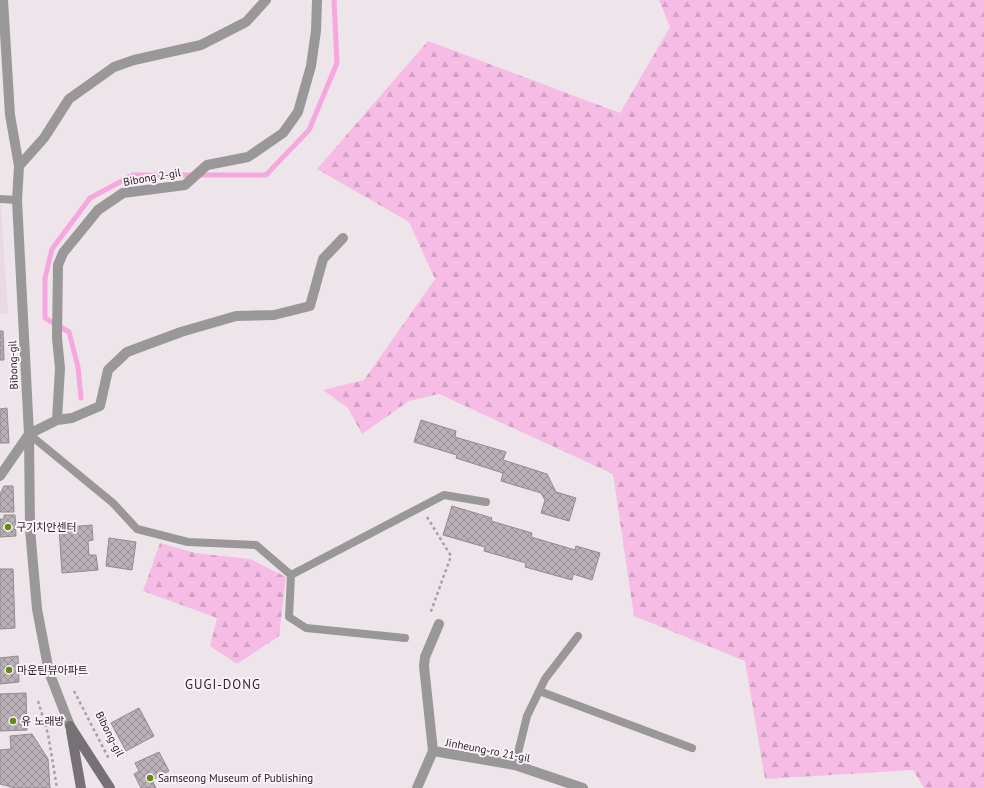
<svg xmlns="http://www.w3.org/2000/svg" width="984" height="788" font-family="'PT Sans','Noto Sans KR',sans-serif">
  <style>
    .built { fill: #e8d9e3 }
    .forest { fill: url(#forest-firs) }
    .lines { fill: none; stroke-linecap: round; stroke-linejoin: round }
    .stream { stroke: #f6a7e0; stroke-width: 5 }
    .building { fill: url(#building-cross-hatch); stroke: #918a8e }
    .path { stroke: #a6a0a4; stroke-width: 2.5; stroke-dasharray: 3 3; stroke-linecap: butt }
    .lane { stroke: #9a9799; stroke-width: 8 }
    .street { stroke: #9a9799; stroke-width: 10 }
    .secondary { stroke: #757174; stroke-width: 10 }
    .poi-dot { fill: #658b16; stroke: #faf2f8; stroke-width: 1.5 }
    .labels { text-anchor: middle; dominant-baseline: central; stroke-width: 4; stroke-linejoin: round; paint-order: stroke }
    .street-label { font-size: 11px; fill: #282527; stroke: #faf2f8 }
    .poi-label { font-size: 11px; fill: #282527; stroke: #faf2f8; text-anchor: start }
    .quarter-label { font-size: 13px; letter-spacing: 1px; fill: #282527; stroke: #faf2f8 }
  </style>
  <defs>
    <pattern id="forest-firs" width="22" height="20" patternUnits="userSpaceOnUse"><rect width="22" height="20" fill="#f7bce5"/><path d="M5 1l3.5 6h-7zM16 11l3.5 6h-7z" fill="#d4a1c4"/></pattern>
    <pattern id="building-cross-hatch" width="8" height="8" patternUnits="userSpaceOnUse"><rect width="8" height="8" fill="#b9b1b7"/><path d="M0 0l8 8M0 8l8-8" fill="none" stroke="#969095"/></pattern>
  </defs>
  <rect width="100%" height="100%" fill="#ede5ea"/>
  <path class="built" d="M0,191L8,313L0,314Z"/>
  <path class="forest" d="M659,0H984V788H924L913,770L765,779L745,661L634,616L613,474L439,394L409,401L362,434L348,408L323,390L364,380L435,279L409,222L317,169L428,41L620,113L670,27Z
    M160,543L195,553L250,559L286,577L279,636L237,664L210,646L217,618L143,591Z"/>
  <g class="lines">
    <path class="stream" d="M81,398L78,367L69,332L45,318V278L52,249L90,198L133,175H266L309,130L337,63L334,0"/>
  </g>
  <path class="building" d="M0,331H3L4,360H0Z
    M7,408L9,443H0V409Z
    M421,420L456,431L455,437L506,452L503,460L547,474L556,492L576,498L569,521L541,513L545,500L541,493L501,481L503,473L456,458L457,455L414,442Z
    M4,486H13L14,512H0V494Z
    M452,506L492,518L491,521L532,533L531,537L575,550L576,546L600,553L592,580L573,574L572,580L525,567L526,563L484,551L485,547L443,535Z
    M4,515H15L16,536L0,537V519H4Z
    M92,525L93,540L88,541L89,555H96L98,570L62,573L59,528Z
    M109,538L136,542L132,570L106,566Z
    M0,569H13L15,628L0,629Z
    M18,656L19,682L0,684V658Z
    M26,693L27,730L0,731V694Z
    M139,708L154,736L126,751L111,723Z
    M32,734L48,759L50,788H15L0,784V750L11,749L10,736Z
    M159,752L169,771L152,780L156,788H141L134,774L139,771L135,763Z"/>
  <g class="lines">
    <path class="path" d="M427,517L451,556L430,614
      M74,691L109,759
      M38,701L48,734L57,788"/>
    <path class="lane" d="M0,199L17,200
      M29,434L113,503L137,529L188,542L256,545L291,575
      M291,575L444,495L486,502
      M291,575L289,617L306,628L405,638
      M539,691L692,748
      M515,765L527,716L545,679L578,636"/>
    <path class="street" d="M3,0L10,115L19,166L17,200L29,434L30,529L37,609L49,672L70,726
      M19,166L44,138L69,99L114,67L134,60L201,45L246,22L266,0
      M57,420L60,368L57,338L58,265L63,253L98,210L123,193L185,185L207,165L248,157L283,133L298,112L311,66L316,31L317,0
      M0,476L29,434L57,420L72,418L100,406L108,370L127,352L181,332L236,316L274,315L310,306L323,259L343,238
      M433,751L424,666L425,657L439,624
      M417,788L433,751L515,765L583,788"/>
    <path class="secondary" d="M70,726L110,788
      M71,731L81,788"/>
  </g>
  <g class="poi-dot">
    <circle cx="8" cy="527" r="4"/>
    <circle cx="9" cy="670" r="4"/>
    <circle cx="13" cy="721" r="4"/>
    <circle cx="150" cy="778" r="4"/>
  </g>
  <g class="labels">
    <g class="street-label">
      <text transform="translate(152 177) rotate(-10)">Bibong 2-gil</text>
      <text transform="translate(13 365) rotate(-92)">Bibong-gil</text>
      <text transform="translate(110 734) rotate(63)">Bibong-gil</text>
      <text transform="translate(488 750) rotate(11)">Jinheung-ro 21-gil</text>
    </g>
    <g class="poi-label">
      <text x="16" y="527">구기치안센터</text>
      <text x="17" y="670">마운틴뷰아파트</text>
      <text x="21" y="721">유 노래방</text>
      <text x="158" y="778">Samseong Museum of Publishing</text>
    </g>
    <g class="quarter-label">
      <text x="223" y="684">GUGI-DONG</text>
    </g>
  </g>
</svg>
